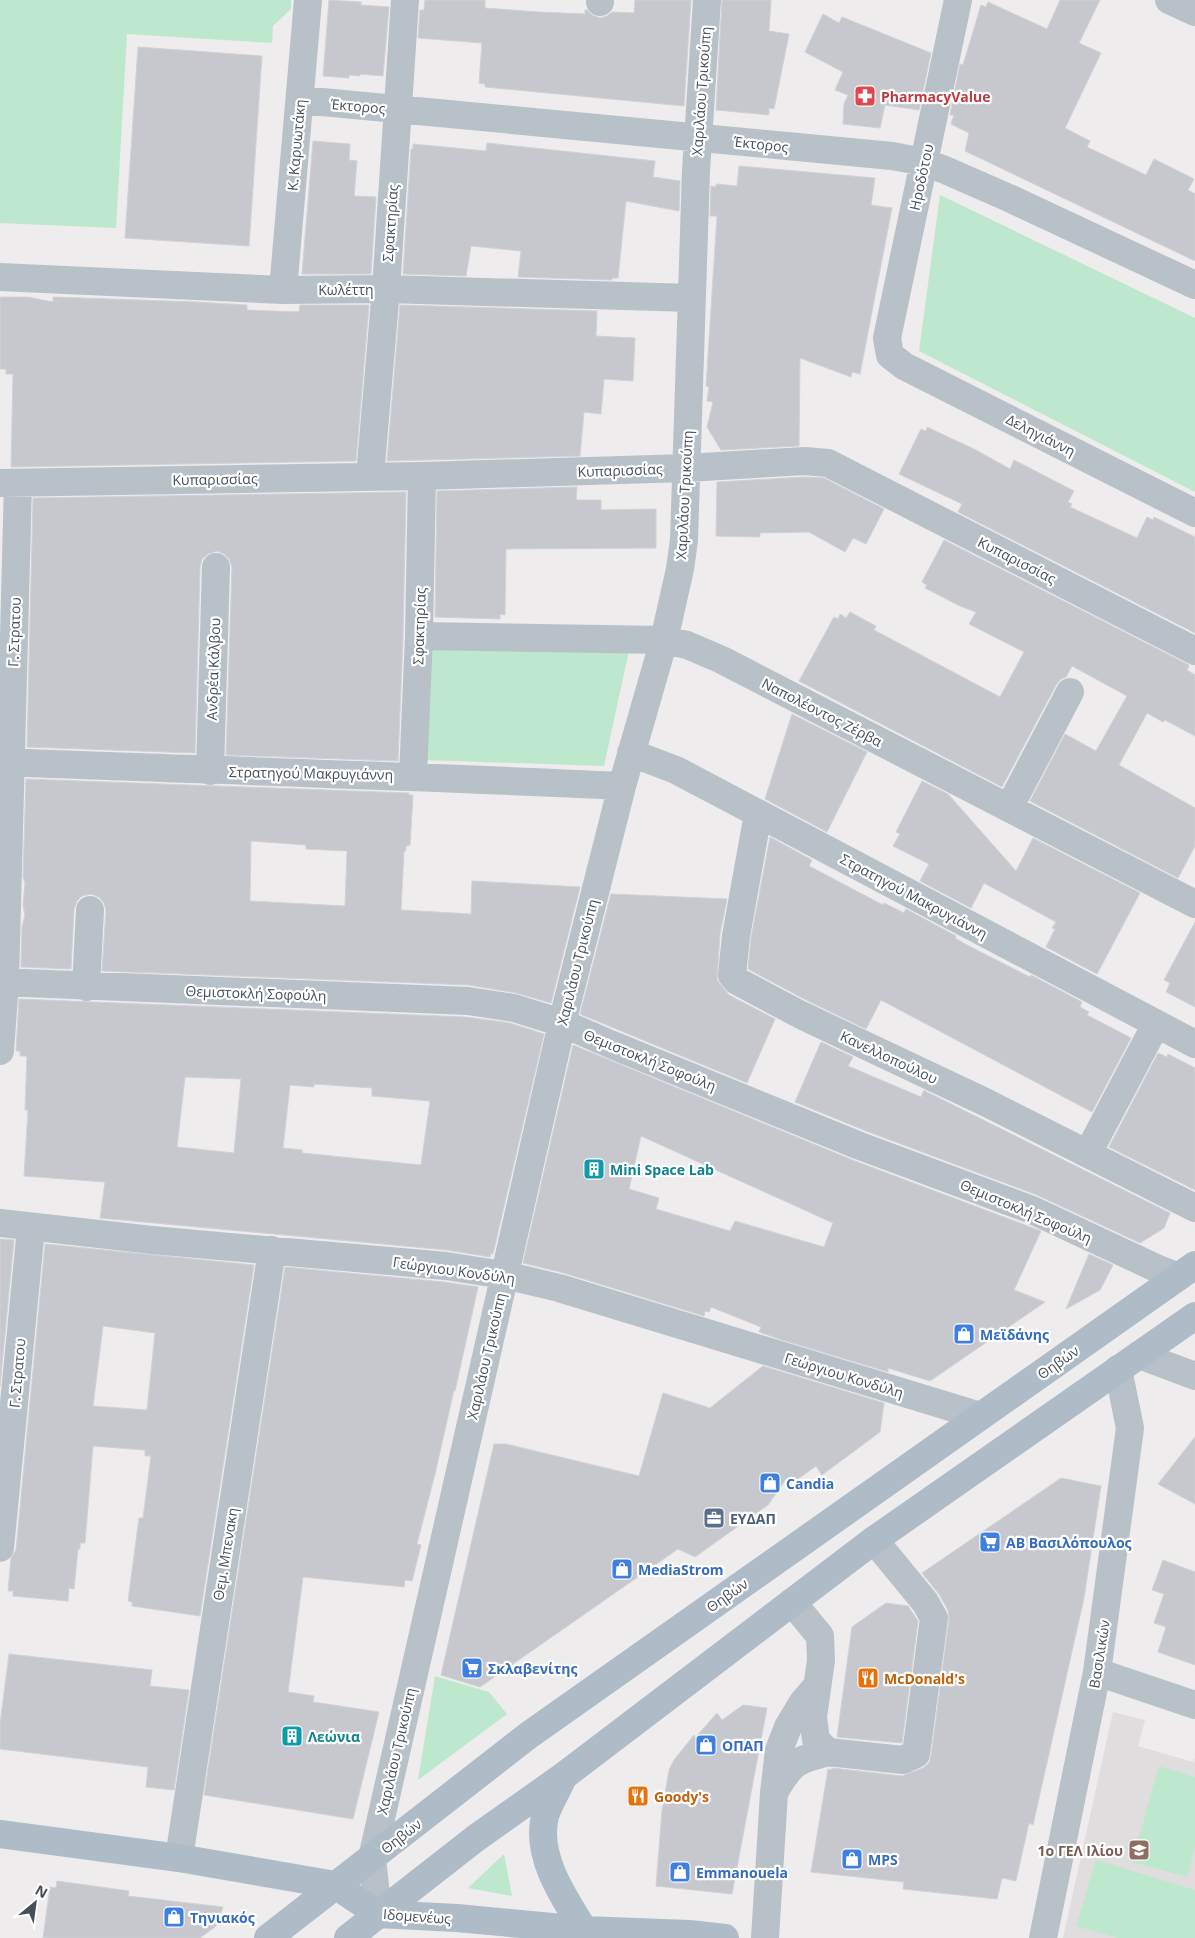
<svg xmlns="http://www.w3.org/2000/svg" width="1195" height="1938" font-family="'Open Sans',sans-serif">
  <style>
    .education { fill: #dfdddd }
    .green { fill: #bee8cd }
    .building { fill: #c7c8ce; stroke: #d0d2d7; fill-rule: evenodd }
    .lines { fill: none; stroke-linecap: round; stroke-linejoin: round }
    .minor { stroke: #b8c1c7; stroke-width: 28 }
    .major { stroke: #aebcc8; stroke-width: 28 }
    .labels { text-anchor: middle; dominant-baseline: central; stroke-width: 4.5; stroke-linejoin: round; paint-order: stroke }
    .street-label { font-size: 14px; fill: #464f57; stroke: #fff }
    .health-label { font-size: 14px; font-weight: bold; fill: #be3a42; stroke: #fff; text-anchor: start }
    .culture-label { font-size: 14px; font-weight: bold; fill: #0d838f; stroke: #fff; text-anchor: start }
    .shop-label { font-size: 14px; font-weight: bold; fill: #366cbe; stroke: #fff; text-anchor: start }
    .service-label { font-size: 14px; font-weight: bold; fill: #4e5e75; stroke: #fff; text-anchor: start }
    .food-label { font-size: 14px; font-weight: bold; fill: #c56008; stroke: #fff; text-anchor: start }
    .education-label { font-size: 14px; font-weight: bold; fill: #785e54; stroke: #fff; text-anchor: end }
  </style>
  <rect width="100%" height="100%" fill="#eeecec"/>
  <path class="education" d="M1113,1712L1145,1720L1138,1746L1193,1762L1195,1757V1938H1063Z"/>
  <path class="green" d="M0,0H291V9L273,26L272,43L127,34L116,228L0,223Z
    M940,195L1195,318V492L919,351Z
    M430,646L629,651L604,766L422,760Z
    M435,1676L489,1692L507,1714L418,1780Z
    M1159,1766L1195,1777V1847L1187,1877L1132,1862Z
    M504,1854L512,1896L468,1888Z
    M1096,1860L1195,1890V1938H1118L1076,1926Z"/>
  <path class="building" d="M329,0L361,2V5L389,7L383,76L360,74V76L349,75V78L323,76Z
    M425,0H485V8L539,12L585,14V10H587L592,15L600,18L607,16L612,12L634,13L635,0H691L684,106L485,87V84L479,83L482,43L418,38L420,10H424Z
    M722,0H771L769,31L789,34L774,109L769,108V115L716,110Z
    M1060,0H1100L1079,43L1101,53L1065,128L1090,141L1087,147L1146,175L1154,159L1194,179L1188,190L1195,194V261L965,151L969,133L951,124L954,115H950L960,64L963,65L981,5L986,7L988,2L1047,29Z
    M823,14L839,23L842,17L931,53L919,110L885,105L880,128L843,124L844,104L848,95L835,90L843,72L805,52Z
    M138,47L262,56L249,246L125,238Z
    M313,141L350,144L349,160L357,161L354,196L376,197L371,274H302Z
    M487,143L655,161L653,177L680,181L679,211L626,201L618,278H612V280L518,277L521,251L471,246L466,276L403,274L411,149H413V144L486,151Z
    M739,166L875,178L871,205L892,208L860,374L852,372L851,377L800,358L799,446L721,450L707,427L713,402L707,401L709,387L706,386L717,216H710L711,186L716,187V184L737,186Z
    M0,297H28L53,302V297L196,302L247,305V310L299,312L300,305H369L356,461L11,467L13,374H6V369H0Z
    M400,305L597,311L596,336L635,338L633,381L604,379L601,414L584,412L580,456L387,461Z
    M927,427L976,450L1010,469L1014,460L1074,491L1068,502L1072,504L1070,507L1137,538L1147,517L1153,520L1154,517L1195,537V633L958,512L962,504L899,474L921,429L926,431Z
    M804,477L824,478L884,509L866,544L853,538L845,552L809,532L760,533V537L716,536L717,482Z
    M577,487L576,500H601V510L656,509V548L506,549L505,615L500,614V619L435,617L437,491Z
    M406,492L403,636L398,761L226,755L232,567L229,559L224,554L217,551L208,554L202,559L200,567L195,753L27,747L33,498Z
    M944,540L1189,665L1187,670L1195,675V736L1165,720L1163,722L1147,713L1119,765L1195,808V846L1178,878L1030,801L1065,734L1096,751L1127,696L1072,666L1066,677L1061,679L1056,685L1002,787L799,681L834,617L838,619L840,614L846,618L850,612L876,626L874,630L1000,697L1024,652L969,624L976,612L960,606L925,588L927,585L922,582Z
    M792,714L867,752L827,832L765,799Z
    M26,779L409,793V795H413L410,845L406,846V851H404L401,910L471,914L472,881L580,887L551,1003L516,993L469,985L102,971L106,910L104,903L99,897L91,894L82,896L77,901L74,909L71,969L21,967L22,927L25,915L23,905L25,883L23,877ZM251,841L306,845V849L347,851L345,906L250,901Z
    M922,781L948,794L1016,871L1033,838L1140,893L1097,974L1046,947L1055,929L1052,928L1056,922L984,883L971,908L920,881L929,864L893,846L900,834L896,832Z
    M770,837L812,860L809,866L883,905L884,903L904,913L906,909L956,936L955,938L967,945L1030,977L1031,975L1082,1002L1080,1007L1089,1012L1087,1015L1131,1038L1092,1112L881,1000L866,1029L808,1001L748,969L751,938Z
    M611,894L727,899L720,934L717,980L729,995L775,1019L747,1083L580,1014Z
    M1195,922V1007L1166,992L1170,983L1164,980Z
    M19,999L466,1017L510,1023L544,1034L493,1254L491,1253L490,1257L447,1250L100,1218L105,1182L24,1176L28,1110H25L27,1056H20V1051H16ZM185,1077L241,1079L234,1153L177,1147ZM314,1084L372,1088V1096L430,1101L421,1165L302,1153V1150L283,1148L290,1085L314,1087Z
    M821,1042L853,1057L848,1066L921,1097L924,1090L927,1092L1170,1213L1164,1228L1140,1243L1037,1195L866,1131L795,1102Z
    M573,1045L855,1161L1041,1231L1014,1290L1045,1302L930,1381L888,1368V1372L782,1340L759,1332L761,1327L711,1307L709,1312L705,1311L704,1316L564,1273L523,1263ZM641,1136L833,1223L824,1247L735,1221L730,1231L656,1209L659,1198L629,1189Z
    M1158,1053L1167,1057L1168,1054L1195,1068V1190L1109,1147Z
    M0,1239L14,1240L0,1386Z
    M45,1244L254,1265L200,1616L132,1606V1602L128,1601L139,1518H143L151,1456H145V1450L93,1446L85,1543H80V1549H78L74,1589L69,1588L68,1601L13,1596V1591H8L11,1558L16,1550ZM103,1326L155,1333L147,1410L93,1406Z
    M1089,1254L1113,1265L1100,1290L1066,1309Z
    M285,1267L444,1282L478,1287L455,1391L454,1390L435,1474L417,1544L421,1545L412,1581L405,1580L404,1587L303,1577L288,1692L314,1696L313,1702L379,1712L353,1819L204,1795Z
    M763,1366L884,1403L880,1432L822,1475L816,1466L791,1484L784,1482L768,1505L695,1557L678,1549L480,1687L441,1675L494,1444H506L639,1476L663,1393L710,1408Z
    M1195,1437V1504L1158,1484Z
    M1061,1478L1101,1486L1084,1598L1033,1825L1029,1823L1016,1881L1002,1878L997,1899L903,1889L904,1882L811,1872L828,1769L832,1770V1768L902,1776L923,1768L929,1763L931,1756L949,1619L948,1610L939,1594L922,1573Z
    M1163,1560L1195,1572V1665L1158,1652L1166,1627L1154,1623L1164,1594L1152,1590Z
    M886,1603L908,1606L918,1621L902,1743L837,1737L852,1627Z
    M9,1654L152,1670L150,1686L189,1690L174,1790L146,1787L148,1767L0,1749V1724Z
    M743,1705L767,1708L732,1894L656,1886L662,1811L669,1770L674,1760L694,1735L695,1738L717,1713L722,1720Z
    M57,1881L129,1891L128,1896L223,1907L216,1926L200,1938H43L50,1887L56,1888Z"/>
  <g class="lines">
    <path class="minor" d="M958,0L887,338L890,355L904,366L1195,513
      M1169,0L1195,12
      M600,2V0
      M301,100L892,156L924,162L945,170L1009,198L1195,285
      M0,277L283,290L386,289L691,298
      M283,290L308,0
      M370,476L386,289L405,0
      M0,483L422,476L686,468L804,461L828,463L1195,651
      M419,636L664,640L687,645L722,660L1195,904
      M631,753L676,770L1195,1044
      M0,762C207,770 414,776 622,786
      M210,771L216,567
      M413,776L419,636L422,476
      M1009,808L1070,692
      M758,814L736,936L732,975L737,981L801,1015L985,1102L1195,1208
      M0,982L468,1001L514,1008L562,1023L610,1044L860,1146L1032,1210L1156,1268L1178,1277
      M86,987L90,910
      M0,1051L5,982L18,483
      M1088,1153L1156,1024
      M0,1223L152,1240L446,1266L504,1275L559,1288L980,1416
      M1139,1355L1195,1376
      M0,1548L31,1228
      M792,1602L820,1636L821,1660L813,1717L816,1740L828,1752L903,1760L916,1754L934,1618L925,1602L874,1540
      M1097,1672L1195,1705
      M775,1791C792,1762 795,1761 828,1752
      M179,1858L272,1250
      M378,1914L372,1858L562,1023L622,786L664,640L680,569L684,540L696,171L707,0
      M765,1938L774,1793L779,1750L788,1727L803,1702L815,1688
      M1043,1938L1097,1672L1130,1428L1118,1369"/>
    <path class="major" d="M563,1777C558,1790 549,1803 545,1816C535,1856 564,1898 584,1930
      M0,1834L179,1858L335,1885L378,1914L457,1918L584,1930L689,1934L725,1938
      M268,1938L529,1735L1195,1265
      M348,1938L476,1838L565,1775L874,1540L1195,1316"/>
  </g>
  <defs>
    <g id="pharmacy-square" transform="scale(1.125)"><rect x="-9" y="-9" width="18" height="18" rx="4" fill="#e0444e" stroke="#fff"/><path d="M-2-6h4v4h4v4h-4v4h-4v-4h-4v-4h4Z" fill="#fff"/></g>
    <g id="building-square" transform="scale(1.125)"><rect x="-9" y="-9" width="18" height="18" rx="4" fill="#0f9aa8" stroke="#fff"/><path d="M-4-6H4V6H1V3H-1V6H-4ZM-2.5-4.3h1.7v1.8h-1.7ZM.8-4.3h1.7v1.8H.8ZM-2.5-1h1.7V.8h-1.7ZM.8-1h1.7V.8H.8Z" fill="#fff"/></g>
    <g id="shop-square" transform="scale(1.125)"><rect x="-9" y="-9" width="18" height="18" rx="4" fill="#3f7fe0" stroke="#fff"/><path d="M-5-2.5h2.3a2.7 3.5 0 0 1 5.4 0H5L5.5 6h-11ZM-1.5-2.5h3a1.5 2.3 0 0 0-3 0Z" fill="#fff"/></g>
    <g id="office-square" transform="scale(1.125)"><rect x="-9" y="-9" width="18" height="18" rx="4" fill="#5c6f8a" stroke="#fff"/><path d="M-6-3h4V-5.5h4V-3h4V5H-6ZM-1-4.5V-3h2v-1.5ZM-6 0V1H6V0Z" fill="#fff"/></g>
    <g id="supermarket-square" transform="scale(1.125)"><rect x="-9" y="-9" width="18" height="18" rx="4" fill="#3f7fe0" stroke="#fff"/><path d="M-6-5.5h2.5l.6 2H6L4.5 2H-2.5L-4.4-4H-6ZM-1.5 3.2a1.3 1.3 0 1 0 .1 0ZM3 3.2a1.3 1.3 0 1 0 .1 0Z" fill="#fff"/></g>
    <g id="restaurant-square" transform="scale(1.125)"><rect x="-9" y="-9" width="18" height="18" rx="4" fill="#e8710a" stroke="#fff"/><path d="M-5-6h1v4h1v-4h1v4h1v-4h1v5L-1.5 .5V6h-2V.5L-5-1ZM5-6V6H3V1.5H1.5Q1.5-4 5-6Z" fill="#fff"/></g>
    <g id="school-square" transform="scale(1.125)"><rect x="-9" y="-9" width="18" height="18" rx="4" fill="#8d6e63" stroke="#fff"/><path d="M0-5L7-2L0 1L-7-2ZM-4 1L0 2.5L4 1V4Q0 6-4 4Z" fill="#fff"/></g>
  </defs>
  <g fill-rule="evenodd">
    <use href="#pharmacy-square" x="865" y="96"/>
    <use href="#building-square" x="594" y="1169"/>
    <use href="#shop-square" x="964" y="1334"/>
    <use href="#shop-square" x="770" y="1483"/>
    <use href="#office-square" x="714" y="1518"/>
    <use href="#supermarket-square" x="990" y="1542"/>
    <use href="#shop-square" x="622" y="1569"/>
    <use href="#supermarket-square" x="472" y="1668"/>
    <use href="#restaurant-square" x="868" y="1678"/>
    <use href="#building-square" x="292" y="1736"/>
    <use href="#shop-square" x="706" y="1745"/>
    <use href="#restaurant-square" x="638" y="1796"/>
    <use href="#school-square" x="1139" y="1850"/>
    <use href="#shop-square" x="852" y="1859"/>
    <use href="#shop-square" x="680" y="1872"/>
    <use href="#shop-square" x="174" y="1917"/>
  </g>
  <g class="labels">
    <g class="street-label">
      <text transform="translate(701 91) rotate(-86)">Χαριλάου Τρικούπη</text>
      <text transform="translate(358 106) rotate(5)">Έκτορος</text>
      <text transform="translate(761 144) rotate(6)">Έκτορος</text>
      <text transform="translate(296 145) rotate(-85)">Κ. Καρυωτάκη</text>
      <text transform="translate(921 177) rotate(-78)">Ηροδότου</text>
      <text transform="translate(390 223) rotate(-86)">Σφακτηρίας</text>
      <text x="346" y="289">Κωλέττη</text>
      <text transform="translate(1041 435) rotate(27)">Δεληγιάννη</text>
      <text transform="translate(620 470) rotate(-2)">Κυπαρισσίας</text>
      <text transform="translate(215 479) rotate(-1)">Κυπαρισσίας</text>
      <text transform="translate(684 495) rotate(-87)">Χαριλάου Τρικούπη</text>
      <text transform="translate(1017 560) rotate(27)">Κυπαρισσίας</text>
      <text transform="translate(419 626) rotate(-88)">Σφακτηρίας</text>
      <text transform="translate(14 632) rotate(-88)">Γ. Στρατου</text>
      <text transform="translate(213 669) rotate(-88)">Ανδρέα Κάλβου</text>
      <text transform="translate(822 712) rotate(27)">Ναπολέοντος Ζέρβα</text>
      <text transform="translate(311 773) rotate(1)">Στρατηγού Μακρυγιάννη</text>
      <text transform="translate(914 896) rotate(28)">Στρατηγού Μακρυγιάννη</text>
      <text transform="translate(577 962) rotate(-76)">Χαριλάου Τρικούπη</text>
      <text transform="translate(256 993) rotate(2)">Θεμιστοκλή Σοφούλη</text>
      <text transform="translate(889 1057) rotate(25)">Κανελλοπούλου</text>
      <text transform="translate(650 1060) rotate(22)">Θεμιστοκλή Σοφούλη</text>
      <text transform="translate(1026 1211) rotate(23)">Θεμιστοκλή Σοφούλη</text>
      <text transform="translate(454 1270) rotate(8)">Γεώργιου Κονδύλη</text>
      <text transform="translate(486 1356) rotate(-77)">Χαριλάου Τρικούπη</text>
      <text transform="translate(1058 1362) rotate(-35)">Θηβών</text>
      <text transform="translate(17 1373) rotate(-85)">Γ. Στρατου</text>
      <text transform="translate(844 1375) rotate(17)">Γεώργιου Κονδύλη</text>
      <text transform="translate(225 1554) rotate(-81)">Θεμ. Μπενακη</text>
      <text transform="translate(727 1595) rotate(-35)">Θηβών</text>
      <text transform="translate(1099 1654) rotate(-81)">Βασιλικών</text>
      <text transform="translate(396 1751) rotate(-77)">Χαριλάου Τρικούπη</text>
      <text transform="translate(401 1836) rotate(-38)">Θηβών</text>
      <text transform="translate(417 1916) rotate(4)">Ιδομενέως</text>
    </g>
    <g class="health-label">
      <text x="881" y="96">PharmacyValue</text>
    </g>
    <g class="culture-label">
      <text x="610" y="1169">Mini Space Lab</text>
      <text x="308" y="1736">Λεώνια</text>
    </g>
    <g class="shop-label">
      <text x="980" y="1334">Μεϊδάνης</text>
      <text x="786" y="1483">Candia</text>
      <text x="1006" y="1542">ΑΒ Βασιλόπουλος</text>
      <text x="638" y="1569">MediaStrom</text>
      <text x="488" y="1668">Σκλαβενίτης</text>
      <text x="722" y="1745">ΟΠΑΠ</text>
      <text x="868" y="1859">MPS</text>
      <text x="696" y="1872">Emmanouela</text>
      <text x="190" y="1917">Τηνιακός</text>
    </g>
    <g class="service-label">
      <text x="730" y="1518">ΕΥΔΑΠ</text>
    </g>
    <g class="food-label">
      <text x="884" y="1678">McDonald's</text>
      <text x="654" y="1796">Goody's</text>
    </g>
    <g class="education-label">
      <text x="1123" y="1850">1ο ΓΕΛ Ιλίου</text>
    </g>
  </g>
  <g transform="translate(35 1903) rotate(29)" stroke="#ffffff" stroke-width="4" paint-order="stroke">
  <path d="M0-4L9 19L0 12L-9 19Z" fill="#464f57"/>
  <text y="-8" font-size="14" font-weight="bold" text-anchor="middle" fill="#464f57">N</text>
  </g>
</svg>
